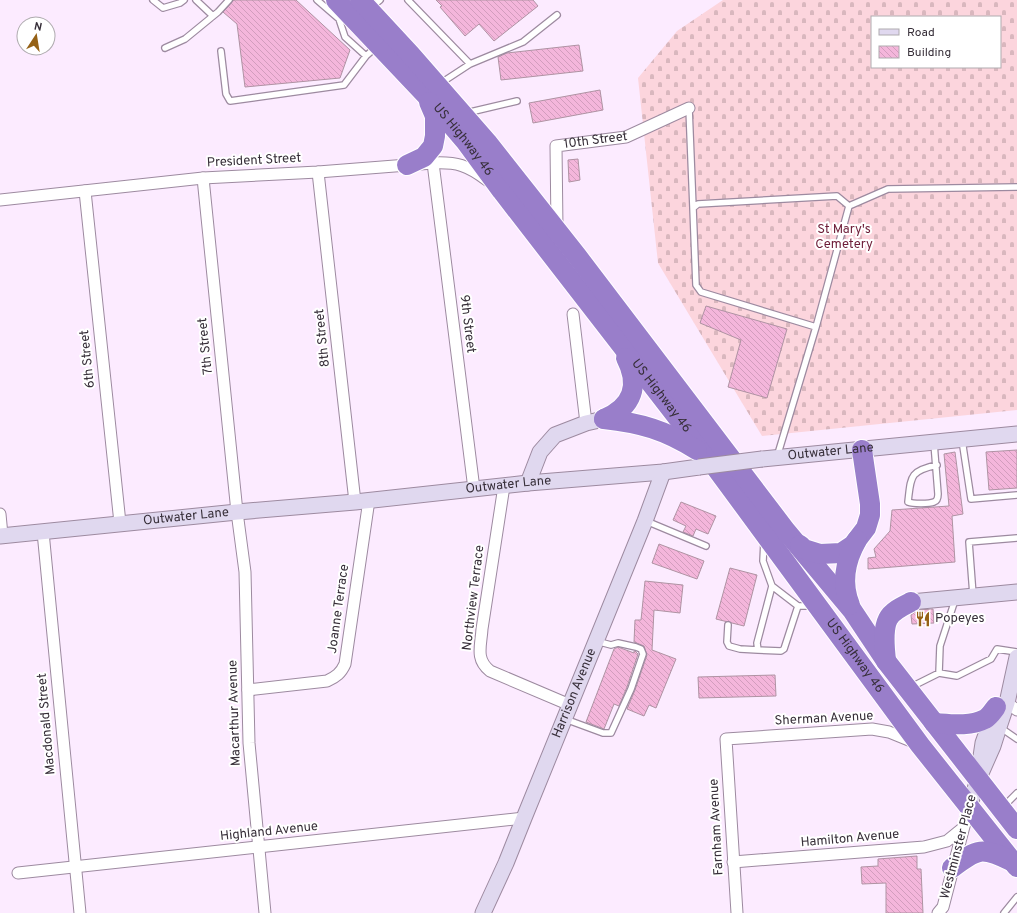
<svg xmlns="http://www.w3.org/2000/svg" width="1017" height="913" font-family="Overpass,sans-serif">
  <style>
    .cemetery { fill: url(#cemetery-stones); fill-rule: evenodd }
    .building { fill: url(#building-back-hatch); stroke: #af93a3 }
    .lines { fill: none; stroke-linecap: round; stroke-linejoin: round }
    .lane-casing { stroke: #9d8aa0; stroke-width: 8 }
    .street-casing { stroke: #9d8aa0; stroke-width: 13 }
    .secondary-casing { stroke: #9d8aa0; stroke-width: 17 }
    .highway-casing { stroke: #fff; stroke-width: 22 }
    .lane { stroke: #fff; stroke-width: 5.5 }
    .street { stroke: #fff; stroke-width: 11 }
    .secondary { stroke: #e0d8ef; stroke-width: 15 }
    .highway { stroke: #997eca; stroke-width: 20 }
    .secondary-bridge-casing { stroke: #9d8aa0; stroke-width: 17; stroke-linecap: butt }
    .secondary-bridge { stroke: #e0d8ef; stroke-width: 15 }
    .labels { text-anchor: middle; dominant-baseline: central; stroke-width: 4; stroke-linejoin: round; paint-order: stroke }
    .street-label { font-size: 13px; fill: #362e38; stroke: #fff }
    .park-label { font-size: 13px; fill: #6d1c37; stroke: #fff }
    .poi-label { font-size: 13px; fill: #362e38; stroke: #fff; text-anchor: start }
  </style>
  <defs>
    <pattern id="cemetery-stones" width="16" height="16" patternUnits="userSpaceOnUse"><rect width="16" height="16" fill="#fcd5dd"/><path d="M2 7V4a2 2 0 0 1 4 0v3zM10 15v-3a2 2 0 0 1 4 0v3z" fill="#d9b7be"/></pattern>
    <pattern id="building-back-hatch" width="6" height="6" patternUnits="userSpaceOnUse"><rect width="6" height="6" fill="#f4b6db"/><path d="M-1 5l2 2M0 0l6 6M5-1l2 2" fill="none" stroke="#d29dbd"/></pattern>
  </defs>
  <rect width="100%" height="100%" fill="#fcebff"/>
  <path class="cemetery" d="M723,0H1017V410L762,436L658,263L638,78L677,31ZM872,17H1000V67H872Z"/>
  <path class="building" d="M234,0H296L350,50L340,78L245,87L237,24L223,12Z
    M436,0H533L538,6L494,41L479,24L465,36L440,7L442,6Z
    M579,45L583,71L501,80L498,57L507,53Z
    M600,90L603,110L533,123L529,103Z
    M578,159L580,180L569,182L568,160Z
    M706,306L787,329L767,398L728,387L741,340L700,323Z
    M1017,450V488L989,490L986,452Z
    M955,452L963,514L952,516L955,562L868,569V558L876,557L874,549L890,531L892,510L949,506L944,454Z
    M681,502L716,516L708,534L696,529L693,536L683,532L686,526L673,520Z
    M659,544L704,561L697,579L652,563Z
    M730,568L757,575L744,626L716,619Z
    M645,581L683,585L680,613L654,610L652,650L676,659L656,708L649,705L644,716L627,709L635,690L647,655L644,646L634,642L635,620H641Z
    M933,609L934,623L912,624L911,615L918,610Z
    M618,647L634,653V651H635L638,654L627,687L619,706L614,704L604,729L586,722L614,649Z
    M775,675L776,696L699,698L698,677Z
    M917,856V869H921L923,913H886V883L862,884L861,867L878,866V859Z"/>
  <g class="lines">
    <g class="lane-casing">
      <path id="lane" d="M153,0L163,8L180,3L184,0
        M196,0L213,16
        M317,0L339,19L345,37L366,56
        M408,0L470,64
        M371,7L380,0
        M165,48L185,39L218,12L229,0
        M221,51L226,94L230,101L344,85L366,56L376,47
        M441,83L470,64L523,42L557,15
        M689,108L693,208
        M466,113L517,101
        M816,327L701,292L696,285L693,208L698,204L837,196L849,206
        M962,440L971,499L1017,495
        M934,443L938,494C938,497 937,501 934,502C929,504 913,504 908,502C911,477 909,471 937,465
        M777,457L816,327L849,206L888,189L1017,187
        M646,521L706,546
        M764,541L763,561L772,586L757,643L758,650L781,651L784,649L798,606H812
        M772,586L798,606
        M973,595L969,542L1017,538
        M728,625L727,642L729,646L740,649L758,650
        M939,673L940,646L955,600
        M911,687L939,673L957,676L991,659L997,649L1017,652
        M565,719L603,733H611L631,689L643,654L641,649L636,647L618,643L611,645L596,641
        M1001,728L1017,739
        M1004,806L1017,793
        M1004,913L1017,897"/>
    </g>
    <g class="street-casing">
      <g id="street">
        <path d="M433,163L474,489"/>
        <path d="M318,172L355,502"/>
        <path d="M203,178L237,512L245,572L249,743L265,913"/>
        <path d="M85,191L120,523"/>
        <path d="M0,200L203,178L318,172L433,163C457,162 467,165 487,180"/>
        <path id="s1" d="M557,228L556,146L626,137L689,108"/>
        <path d="M573,314L586,423"/>
        <path d="M504,486L482,629C481,646 475,659 490,671L570,705"/>
        <path d="M0,514L2,535"/>
        <path d="M43,532L80,913"/>
        <path d="M248,690L327,681C336,677 341,673 345,664L369,500"/>
        <path d="M1007,703L1017,710"/>
        <path d="M733,862L924,847L947,841L963,828"/>
        <path d="M18,873L524,818"/>
        <path d="M737,913L726,739L872,729L889,732L916,743"/>
        <path d="M938,913L943,907L969,807"/>
      </g>
    </g>
    <g class="secondary-casing">
      <g id="secondary">
        <path id="s2" d="M762,459L1017,434"/>
        <path d="M528,483L540,452L555,435L586,423L604,419"/>
        <path id="s3" d="M0,536L237,512L355,502L528,483L663,472L699,467"/>
        <path d="M911,602L1017,592"/>
        <path d="M980,763L983,743L992,718"/>
        <path d="M969,807L978,780L993,746L999,727L1007,703L1017,657"/>
        <path id="s4" d="M483,913L506,863L524,818L645,521L663,472"/>
      </g>
    </g>
    <g class="highway-casing">
      <g id="highway">
        <path id="s5" d="M336,0L425,94L466,142L502,191L708,457L920,745L1017,867"/>
        <path d="M360,0L411,55L487,142L577,256L786,531L852,610L886,661L1017,829"/>
        <path d="M407,165L424,157L433,146L435,136V116L429,102"/>
        <path d="M604,419C641,423 665,430 697,450"/>
        <path d="M604,419C633,407 640,385 626,358"/>
        <path d="M800,545L804,549L820,554L841,553L853,545L866,528L870,515V504L862,450"/>
        <path d="M850,605C841,583 845,561 857,540"/>
        <path d="M886,661C885,648 882,631 888,619C892,611 903,606 911,602"/>
        <path d="M934,723C950,724 970,727 985,719C989,717 993,711 996,707"/>
        <path d="M952,868C978,848 982,847 1011,861"/>
      </g>
    </g>
    <use href="#lane" class="lane"/>
    <use href="#street" class="street"/>
    <use href="#secondary" class="secondary"/>
    <use href="#highway" class="highway"/>
    <g class="secondary-bridge-casing">
      <path id="secondary-bridge" d="M699,467L762,459"/>
    </g>
    <use href="#secondary-bridge" class="secondary-bridge"/>
  </g>
  <defs>
    <g id="restaurant-bare" transform="scale(1.2)"><path d="M-5-6h1v4h1v-4h1v4h1v-4h1v5L-1.5 .5V6h-2V.5L-5-1ZM5-6V6H3V1.5H1.5Q1.5-4 5-6Z" fill="#956116" stroke="#fff" stroke-width="2.5" paint-order="stroke"/></g>
  </defs>
  <g fill-rule="evenodd">
    <use href="#restaurant-bare" x="923" y="619"/>
  </g>
  <g class="labels">
    <g class="street-label">
      <text stroke="none"><textPath href="#s5" startOffset="189">US Highway 46</textPath></text>
      <text stroke="none"><textPath href="#s1" startOffset="122">10th Street</textPath></text>
      <text transform="translate(254 161) rotate(-3)">President Street</text>
      <text transform="translate(467 324) rotate(83)">9th Street</text>
      <text transform="translate(323 338) rotate(-96)">8th Street</text>
      <text transform="translate(206 346) rotate(-96)">7th Street</text>
      <text transform="translate(88 359) rotate(-96)">6th Street</text>
      <text stroke="none"><textPath href="#s5" startOffset="513">US Highway 46</textPath></text>
      <text stroke="none"><textPath href="#s2" startOffset="69">Outwater Lane</textPath></text>
      <text stroke="none"><textPath href="#s3" startOffset="511">Outwater Lane</textPath></text>
      <text stroke="none"><textPath href="#s3" startOffset="187">Outwater Lane</textPath></text>
      <text transform="translate(474 598) rotate(-83)">Northview Terrace</text>
      <text transform="translate(339 609) rotate(-82)">Joanne Terrace</text>
      <text stroke="none"><textPath href="#s5" startOffset="837">US Highway 46</textPath></text>
      <text stroke="none"><textPath href="#s4" startOffset="238">Harrison Avenue</textPath></text>
      <text transform="translate(235 713) rotate(-92)">Macarthur Avenue</text>
      <text transform="translate(824 719) rotate(-3)">Sherman Avenue</text>
      <text transform="translate(47 724) rotate(-95)">Macdonald Street</text>
      <text transform="translate(717 827) rotate(-93)">Farnham Avenue</text>
      <text transform="translate(269 832) rotate(-6)">Highland Avenue</text>
      <text transform="translate(850 839) rotate(-5)">Hamilton Avenue</text>
      <text transform="translate(959 847) rotate(-75)">Westminster Place</text>
    </g>
    <g class="park-label">
      <text x="844" y="230">St Mary's<tspan x="844" dy="15">Cemetery</tspan></text>
    </g>
    <g class="poi-label">
      <text x="935" y="619">Popeyes</text>
    </g>
  </g>
  <rect x="871" y="16" width="130" height="52" fill="#ffffff" stroke="#afabaf"/>
  <rect x="879" y="29" width="20" height="6" fill="#e0d8ef" stroke="#afabaf"/>
  <text x="907" y="36" font-size="12" fill="#362e38">Road</text>
  <rect x="879" y="46" width="20" height="12" fill="url(#building-back-hatch)" stroke="#afabaf"/>
  <text x="907" y="56" font-size="12" fill="#362e38">Building</text>
  <g transform="translate(36 36) rotate(12)"><circle r="19" fill="#ffffff" stroke="#afabaf"/>
  <path d="M0-3L7 15L0 10L-7 15Z" fill="#956116"/>
  <text y="-6" font-size="11" font-weight="bold" text-anchor="middle" fill="#362e38">N</text>
  </g>
</svg>
